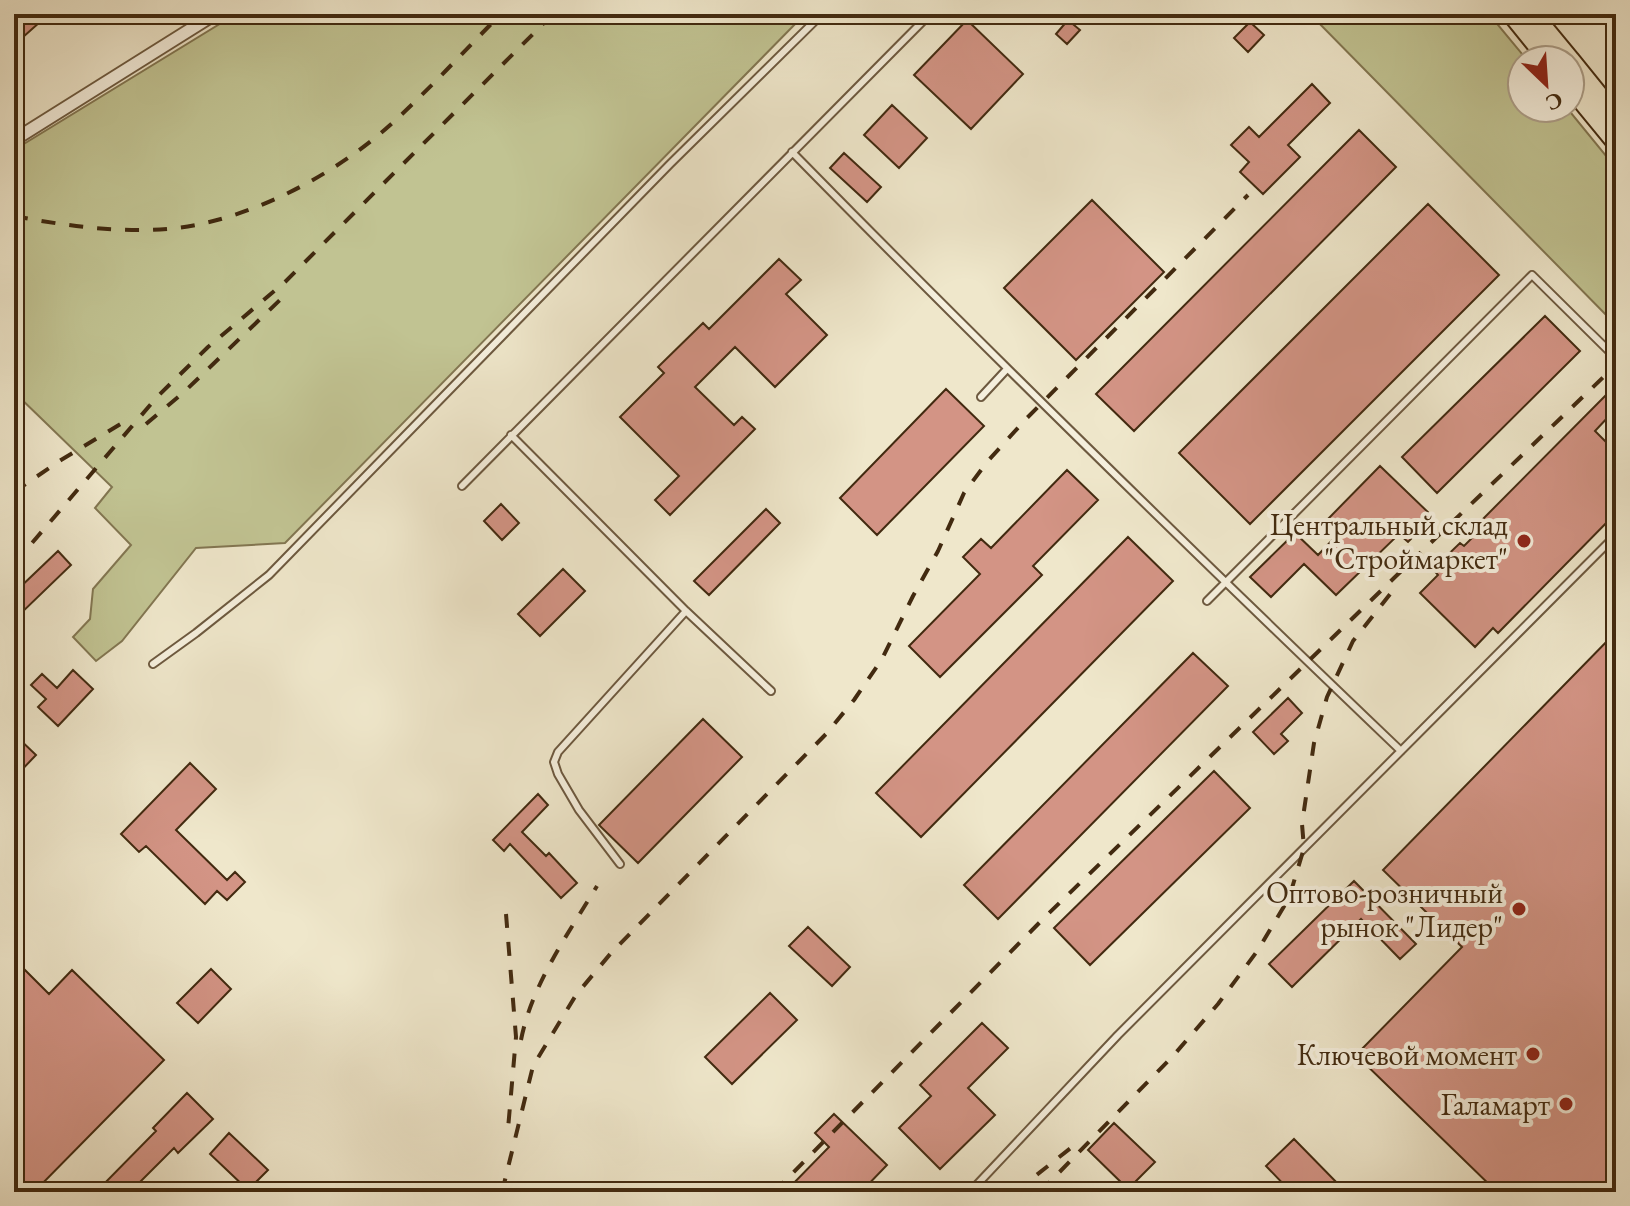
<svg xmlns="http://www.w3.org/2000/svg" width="1630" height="1206" font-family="'EB Garamond',serif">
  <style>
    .green { fill: #c1c392; stroke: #827651; stroke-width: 2 }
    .building { fill: #d39485; stroke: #422a10; stroke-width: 2 }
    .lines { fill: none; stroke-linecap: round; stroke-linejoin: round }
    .lane-casing { stroke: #6d593f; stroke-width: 10 }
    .street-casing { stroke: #6d593f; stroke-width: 15 }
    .primary-casing { stroke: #422a10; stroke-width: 22 }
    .lane { stroke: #f5efdd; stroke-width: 6 }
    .street { stroke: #f5efdd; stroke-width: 11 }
    .primary { stroke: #efe7cb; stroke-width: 18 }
    .rail { stroke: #422a10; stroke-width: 4; stroke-dasharray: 14 14; stroke-linecap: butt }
    .poi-dot { fill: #8f2418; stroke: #f5efdd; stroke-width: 3 }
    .labels { text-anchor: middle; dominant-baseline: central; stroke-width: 8; stroke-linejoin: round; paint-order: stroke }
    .poi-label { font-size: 30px; fill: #422a10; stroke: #f5efdd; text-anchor: end }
  </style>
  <rect width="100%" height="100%" fill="#efe7cb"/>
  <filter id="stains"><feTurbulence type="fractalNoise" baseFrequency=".0025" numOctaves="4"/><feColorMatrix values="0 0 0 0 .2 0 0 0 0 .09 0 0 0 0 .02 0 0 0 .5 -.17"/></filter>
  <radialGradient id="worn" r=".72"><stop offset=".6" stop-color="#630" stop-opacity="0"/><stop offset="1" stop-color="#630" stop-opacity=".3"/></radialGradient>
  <path class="green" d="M236,14H805L285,543L196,548L122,641L96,661L73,637L90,619L93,589L131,545L95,508L112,487L14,392V150Z
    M1310,14H1489L1527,60H1522V108H1567L1616,168V325Z"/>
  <path class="building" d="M14,14H49L14,45Z
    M967,20L1023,74L971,129L914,75Z
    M1068,20L1080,30L1067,44L1056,34Z
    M1250,22L1264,35L1248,52L1234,38Z
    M1312,84L1330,103L1288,145L1300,157L1263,194L1240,172L1249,162L1231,145L1249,127L1259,137Z
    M892,105L927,138L899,168L864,135Z
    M1359,130L1396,167L1134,431L1096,394Z
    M844,153L881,187L867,202L830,168Z
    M1092,200L1164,272L1076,360L1004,288Z
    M1428,204L1499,275L1250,524L1179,453Z
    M779,259L801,280L786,294L827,335L775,387L735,347L695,387L734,425L742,417L755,429L670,515L655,500L679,476L620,417L664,373L658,367L703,323L709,329Z
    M1545,316L1580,351L1437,493L1402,457Z
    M1616,385V421L1610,415L1595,431L1616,452V513L1498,633L1493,628L1475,647L1420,593L1438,575L1433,569L1460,543L1464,546L1477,533L1473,529Z
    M946,389L984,426L877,535L840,498Z
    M1380,466L1433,517L1408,542L1399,534L1336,595L1304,564L1271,597L1250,577L1295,533L1318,555L1340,532L1327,520Z
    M1067,470L1098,500L1033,566L1042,575L940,677L909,646L980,574L963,557L981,539L991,548Z
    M501,504L519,523L502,540L484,521Z
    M766,509L780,523L709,595L694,581Z
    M1128,537L1173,581L921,837L876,793Z
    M58,551L71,565L14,620V593Z
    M563,569L585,591L540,636L518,614Z
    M1616,632V1192H1497L1356,1055L1462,947L1383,870Z
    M1193,653L1228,686L998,919L964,885Z
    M73,670L93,689L58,726L38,707L46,699L31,685L42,674L57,688Z
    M1288,698L1302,713L1281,734L1288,741L1274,754L1253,732Z
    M703,719L742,757L638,863L599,825Z
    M14,734L36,755L14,778Z
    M190,763L216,789L176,830L227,880L235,872L245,882L227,900L217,891L205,904L146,846L139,852L121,834Z
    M1214,771L1250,808L1090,965L1054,928Z
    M538,794L548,805L522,832L546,856L549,853L577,883L561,898L510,844L504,851L493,840Z
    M1354,881L1416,944L1400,959L1361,919L1292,987L1269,964Z
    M808,927L850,967L832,986L789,946Z
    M14,959L49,994L72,970L164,1060L34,1192H14Z
    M211,969L231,989L198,1023L177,1003Z
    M770,993L797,1020L732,1084L705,1057Z
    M982,1023L1008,1048L968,1088L995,1115L940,1169L899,1128L931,1096L920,1085Z
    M187,1093L213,1119L178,1153L174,1148L130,1192H96L156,1131L153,1128Z
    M834,1114L887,1165L861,1192H785L829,1147L815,1133Z
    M1114,1123L1155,1162L1128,1189L1088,1150Z
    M229,1133L268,1170L248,1190L210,1154Z
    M1294,1139L1346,1192H1291L1266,1166Z"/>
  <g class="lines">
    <g class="lane-casing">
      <path id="lane" d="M792,152C991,355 1195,554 1401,751
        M981,397L1007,369
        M511,435L686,611L771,691
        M462,486L930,14
        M1207,601L1532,275L1616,358
        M153,664L196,633L269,575L670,164L822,14
        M620,864L579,810L558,774L554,762L558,752L686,611
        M970,1192L1118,1035L1616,535"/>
    </g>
    <g class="street-casing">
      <path id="street" d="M14,140L215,14"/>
    </g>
    <g class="primary-casing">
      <path id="primary" d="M1512,14L1549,60
        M1532,14L1570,60
        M1570,60L1616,117
        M1570,86L1616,142"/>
    </g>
    <use href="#lane" class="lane"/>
    <use href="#street" class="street"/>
    <use href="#primary" class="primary"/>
    <path class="rail" d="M14,216C67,226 123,234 177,228C251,219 334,175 389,126C428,91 464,51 501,14
      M146,424L184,392L281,299
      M14,492L61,460L132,417
      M14,564L157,397L208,347L285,282L553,14
      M506,914L516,1037L508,1129
      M521,1040C532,984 568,934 597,886
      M502,1192L533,1066L576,995L611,953L826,734L854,700L882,659L913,596L938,551L964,493L987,462L1026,419L1248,195
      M774,1192L1046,916L1394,578L1616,365
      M1015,1192L1072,1147
      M1040,1192L1173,1056L1218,1004L1258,950L1289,898L1304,848L1302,824L1314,743L1327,697L1353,641L1391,593"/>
  </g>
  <g class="poi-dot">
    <circle cx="1524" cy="541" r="8"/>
    <circle cx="1519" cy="909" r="8"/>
    <circle cx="1533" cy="1054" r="8"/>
    <circle cx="1566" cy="1104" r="8"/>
  </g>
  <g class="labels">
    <g class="poi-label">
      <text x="1508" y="524">Центральный склад<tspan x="1508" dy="34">"Строймаркет"</tspan></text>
      <text x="1503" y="892">Оптово-розничный<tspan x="1503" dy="34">рынок "Лидер"</tspan></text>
      <text x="1517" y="1054">Ключевой момент</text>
      <text x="1550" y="1104">Галамарт</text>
    </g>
  </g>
  <rect width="1630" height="1206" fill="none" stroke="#efe7cb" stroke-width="48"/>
  <rect x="16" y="16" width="1598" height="1174" fill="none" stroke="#422a10" stroke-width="4"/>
  <rect x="24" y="24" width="1582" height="1158" fill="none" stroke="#422a10" stroke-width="2"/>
  <g transform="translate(1546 84) rotate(155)"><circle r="38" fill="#f5efdd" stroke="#ada08b" stroke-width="2"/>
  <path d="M0-6L14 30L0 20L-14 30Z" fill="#8f2418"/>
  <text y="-12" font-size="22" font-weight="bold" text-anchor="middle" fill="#422a10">С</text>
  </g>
  <rect width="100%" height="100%" filter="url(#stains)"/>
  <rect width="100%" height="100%" fill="url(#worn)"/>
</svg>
